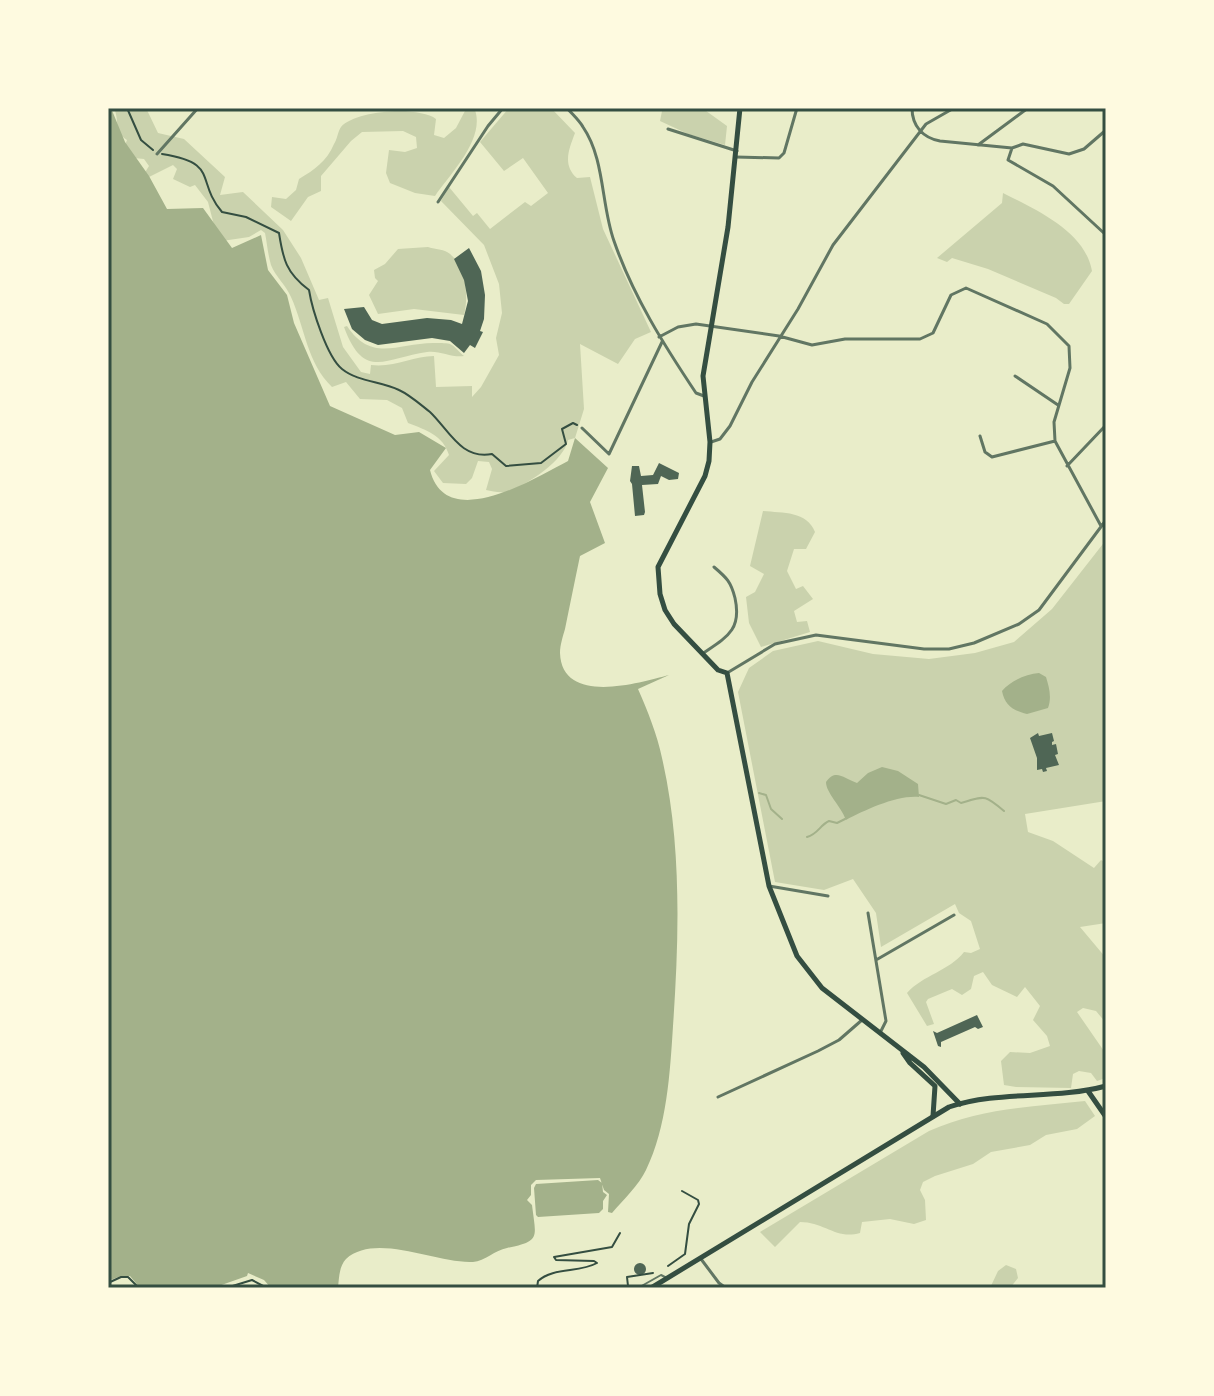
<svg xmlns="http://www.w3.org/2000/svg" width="1214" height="1396" font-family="Bitter,serif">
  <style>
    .green { fill: #cad2ad }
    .water { fill: #a3b18a }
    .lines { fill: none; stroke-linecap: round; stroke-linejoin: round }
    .stream { stroke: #a3b18a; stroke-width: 2 }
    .building { fill: #4f6655 }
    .path { stroke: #344e41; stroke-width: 2 }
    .service { stroke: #617663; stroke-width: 2 }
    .minor { stroke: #617663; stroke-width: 3 }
    .secondary { stroke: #344e41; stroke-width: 5 }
    .primary { stroke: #344e41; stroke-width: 5 }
    .neatline { fill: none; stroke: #344e41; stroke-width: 3 }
  </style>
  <rect width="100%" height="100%" fill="#e9edc9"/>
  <path class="green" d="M114,108H146L158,133L184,139L225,177L220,195L243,192L283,230L301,258L319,300L328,298L343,347L361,372L370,374L371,365C394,368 413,356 434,356L436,387L472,386V397L481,387L499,355L496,338L502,313L499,284L484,245L441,201L449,187L473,216L477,213L490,229L525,202L531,206L548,193L523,158L504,171L480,142L509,108H551L575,133C569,149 562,165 577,178L590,177L603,229L651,332L635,339L618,364L580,344L584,409L575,438L568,440C564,461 525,487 505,492C499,493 492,491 486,490L492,469L489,462L478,461L472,478L466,484L443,483L434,471L449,455C443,435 426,430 408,423L402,408L387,400L360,399L346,382L332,387C307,363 305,328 291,297C286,285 275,276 271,265C268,255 267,243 265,233L261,230L249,237L222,241L216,233L208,202L195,185L190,187L173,179L177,169L173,165L147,178L144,174L149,166L144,159L134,158L124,148L127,140C113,131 120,122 114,108Z
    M666,108H702L727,126L725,145L688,134L660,121L662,111Z
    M466,109L475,110C485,139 451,173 435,196L415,193L390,183L386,173L389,150L405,152L417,148L416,137L403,131L362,132L351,141L321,176V191L308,197L291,221L271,207L272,197L286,199L296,190L299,179C314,170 327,161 334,144C337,140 338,131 341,127C356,110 419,106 436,119L434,135L444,138L456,128Z
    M1003,193C1036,210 1085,231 1092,271L1069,304H1064L1056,298L988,269L952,258L947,262L937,258L1002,203Z
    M428,247C434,249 442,249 447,252C466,263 469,296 464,315L414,309L378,314L369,295L378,281L375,278L374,270L385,264L398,249Z
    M347,326C373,365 400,341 438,343C439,343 449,343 450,344C455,346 460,353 464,356C452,358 439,350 427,352C385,358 364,381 344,327Z
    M763,511C783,513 807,511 815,532L806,549H794L787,571L796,589L803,586L813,599L794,611L797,622L807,621L810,632L761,647L749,623L746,597L755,592L764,574L750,566Z
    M1106,540V801L1025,814L1028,832L1053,841L1094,868L1101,860L1106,863L1104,904L1106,905V923L1080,927L1106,958V1023L1096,1011L1083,1008L1077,1012L1106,1054V1078L1097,1081L1091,1073L1079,1071L1073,1074L1071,1088L1016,1087L1004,1085L1001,1061L1010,1052L1030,1053L1050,1046L1047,1036L1033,1020L1040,1006L1025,987L1017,997L992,985L983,972L974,976L971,989L962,995L952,989L928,999L926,1002L934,1024L927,1026L907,993C923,975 949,971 964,952L971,953L980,949L971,921L959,913L955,904L881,947L876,913L853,879L824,890L775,882L738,692L749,668L773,651L818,641L873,654L929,659L975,653L1014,642L1052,609Z
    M1085,1101L1095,1116L1077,1129L1046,1135L1030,1145L991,1152L973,1164L935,1176L923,1182L920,1190L925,1200L926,1220L914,1224L890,1219L862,1222L860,1233C836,1240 825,1222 800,1222L775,1247L760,1232L929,1131C980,1108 1030,1107 1085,1101Z
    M1006,1265L1016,1269L1018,1278L1010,1288H990L998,1271Z"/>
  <path class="water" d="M108,108H111L125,142L149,176L167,209L203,208L232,248L261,235L268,270L287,295L294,323L330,406L395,435L419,432L446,448L430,470C446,534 535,478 568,461L575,438L608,468L590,502L605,543L580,556C575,580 570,604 565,629C563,636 560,645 560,653C562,706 639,683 669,675L638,689C648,712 657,734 662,758C682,844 679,939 673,1026C670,1073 667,1127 646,1170C639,1185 623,1200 612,1213L608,1212L609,1194L604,1190L600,1178L536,1180L531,1185V1195L527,1200L532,1205C536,1238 541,1241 507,1248C495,1250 485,1261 473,1262C437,1264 376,1232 346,1259C339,1266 339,1279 338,1288H271L264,1280L248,1273L247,1276L213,1288H140L130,1276H121L108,1281Z
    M1039,673L1046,677C1049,687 1052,697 1048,708L1027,714C1014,711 1005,706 1002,691C1010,681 1026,674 1039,673Z
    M882,767L898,771L918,784L919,797C897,795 865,810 846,820C841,806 826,793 826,782C836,768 844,779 857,783L868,773Z
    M598,1180L602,1183L603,1192L607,1195L603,1201V1209L599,1213L538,1217L536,1215L534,1188L536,1184Z"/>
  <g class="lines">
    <path class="stream" d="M759,793L766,795L771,809L782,819
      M919,795L946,804L956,800L961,803C985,796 984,794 1004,811
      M807,837C818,834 820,825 829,821L837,823L845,819"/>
  </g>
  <path class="building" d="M469,248L481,271L485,295L484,319L480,331L483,332L475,348L470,345L464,353L450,341L432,338L378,345L365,340L352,329L344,309L364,307L372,320L382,324L427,318L451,320L462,324L468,301L464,280L454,259Z
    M659,463L679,473L678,479L669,480L661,476L658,484L642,485L645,512L644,515L635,516L632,484L630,481L632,466H639L641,476L653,475Z
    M1038,733L1039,736L1052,733L1054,741L1052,742V745L1056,744L1058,754L1055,755L1059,765L1046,768L1047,771L1043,772L1042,769L1037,770V758L1030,738Z
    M977,1015L983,1027L978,1029L975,1027L941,1042V1047L938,1046L933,1031L937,1033Z
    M634 1269a6 6 0 1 1 12 0a6 6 0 1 1-12 0Z"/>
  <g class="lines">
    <path class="path" d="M127,108L141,140L153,150
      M162,154C220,163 195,180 222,212L246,217L279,233C283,259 286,273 309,290C312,309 327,357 342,369C358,382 381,381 399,390C410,395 421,405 430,412C449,430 461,460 492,454L506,466L541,463L566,444L562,429L573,423L577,425
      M668,1266L685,1254L689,1224L699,1204L698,1200L682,1191
      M108,1283L121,1277H128L139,1288
      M628,1286L627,1277L653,1273
      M226,1288L252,1280L267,1288
      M537,1288L538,1281C553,1267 579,1273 597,1263L594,1261L556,1260L554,1257L612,1247L620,1233"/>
    <path class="service" d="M638,1288L661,1275L667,1278"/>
    <path class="minor" d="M567,108C572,114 579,120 583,127C605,159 601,205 614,241C633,296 664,345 696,393L704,396
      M912,108C912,126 923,138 940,141L1012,148L1023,144L1069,154L1084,149L1106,130
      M668,129L737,151
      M978,145L1028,108
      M1012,148L1008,160L1053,186L1106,235
      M157,154L198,108
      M736,157L779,158L784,153L797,108
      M438,202L488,126L503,108
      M659,337L678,327L696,324L779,336L812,345L845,339H920L933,333L951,295L966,288L1047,324L1069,346L1070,368L1054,422L1055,441L1101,526
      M1015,376L1058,405
      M582,428L609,454L662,342
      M980,436L985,452L992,457L1055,441
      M711,442L720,439L730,426L752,382L798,309L833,245L926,124L954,108
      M1067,466L1106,425
      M702,654C727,637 742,630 735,598C731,582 727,578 714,567
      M727,673L775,644L816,635L924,649H949L974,643L1019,624L1039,610L1106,520
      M769,886L828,896
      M868,913L886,1021L881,1031
      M876,960L954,915
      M718,1097L818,1051L839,1040L862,1020
      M701,1259L719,1283L726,1288"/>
    <path class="secondary" d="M740,108L728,227L703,376L710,442L709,461L705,476L658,567L660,594L665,610L674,624L718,670L727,673L769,886L797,956L822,988L924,1067L960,1104
      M903,1053L910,1063L935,1086L933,1116
      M1088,1091L1106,1117"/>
    <path class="primary" d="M651,1288L949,1107C999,1090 1054,1100 1106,1086"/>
  </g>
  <rect width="1214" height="1396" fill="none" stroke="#fefae0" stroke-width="220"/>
  <rect x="110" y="110" width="994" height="1176" class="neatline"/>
</svg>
